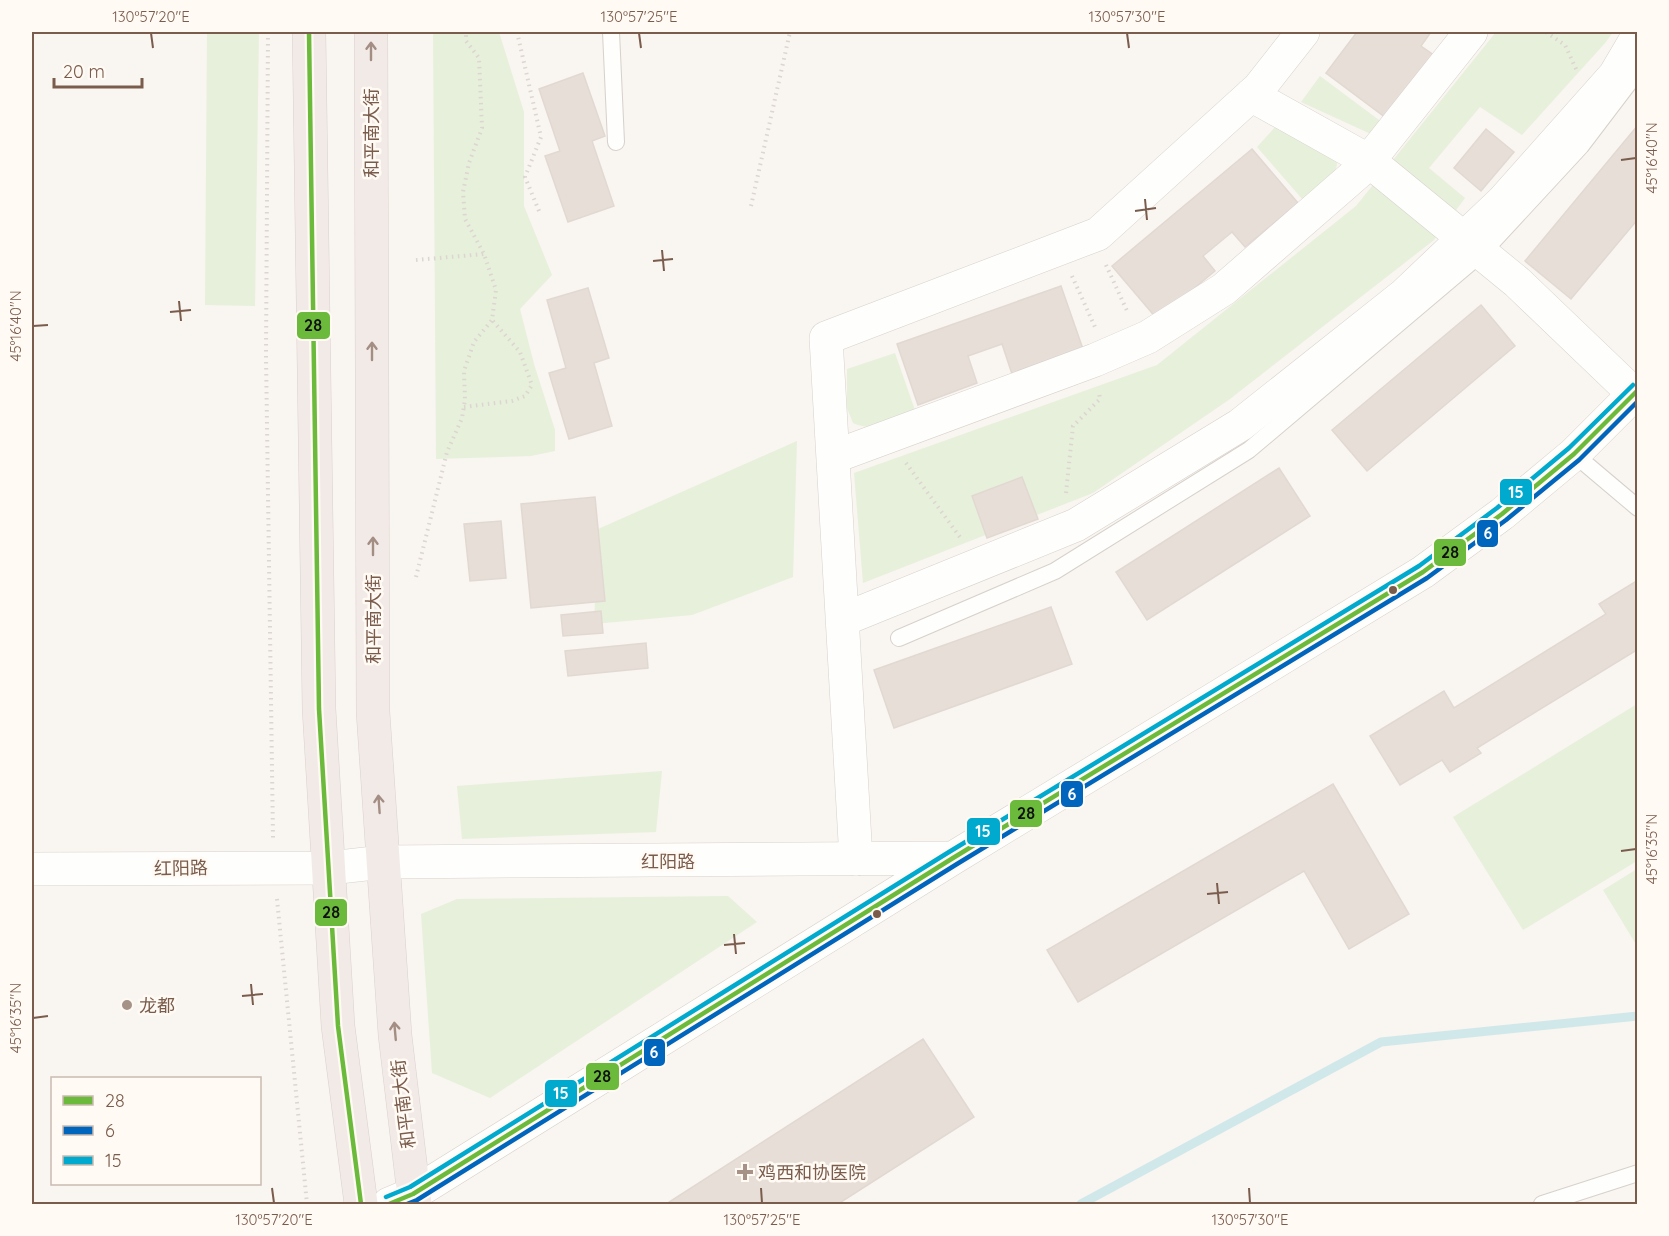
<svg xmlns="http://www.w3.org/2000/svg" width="1669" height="1236" font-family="Quicksand,'Noto Sans SC',sans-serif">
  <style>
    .green { fill: #e7f0db }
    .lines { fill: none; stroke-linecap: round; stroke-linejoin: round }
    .stream { stroke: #d0e8ea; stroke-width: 9 }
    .building { fill: #e6ded7; stroke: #e2d8d2; stroke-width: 1.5 }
    .lane-casing { stroke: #d7d1cb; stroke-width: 18 }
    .street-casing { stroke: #d7d1cb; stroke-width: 34 }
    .secondary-casing { stroke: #d9d2cb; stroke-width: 34 }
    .highway-casing { stroke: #dad1cc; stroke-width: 34 }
    .path { stroke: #dcd5d0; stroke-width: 4; stroke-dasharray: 1.5 4.5; stroke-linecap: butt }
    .lane { stroke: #fefefd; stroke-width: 16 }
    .street { stroke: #fefefd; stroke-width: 33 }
    .secondary { stroke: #fefefd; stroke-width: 33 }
    .highway { stroke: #f2eae7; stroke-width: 33 }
    .bus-1-casing { stroke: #fffaf3; stroke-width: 9 }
    .bus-2-casing { stroke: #fffaf3; stroke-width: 9 }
    .bus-3-casing { stroke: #fffaf3; stroke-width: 9 }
    .bus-1 { stroke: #6cba3b; stroke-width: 4.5 }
    .bus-2 { stroke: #0065bd; stroke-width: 4.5 }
    .bus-3 { stroke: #00a9ce; stroke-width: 4.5 }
    .oneway { stroke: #a48e83 }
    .ticks { fill: none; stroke: #7a5c4d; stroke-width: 2 }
    .bus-dot { fill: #7a5c4d; stroke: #fffaf3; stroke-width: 2 }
    .poi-dot { fill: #a69286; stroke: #fffaf3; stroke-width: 2 }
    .labels { text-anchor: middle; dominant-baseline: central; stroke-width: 5; stroke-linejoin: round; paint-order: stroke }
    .street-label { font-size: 18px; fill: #7a5c4d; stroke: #fffaf3 }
    .poi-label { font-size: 18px; fill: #7a5c4d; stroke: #fffaf3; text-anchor: start }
    .line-badge { stroke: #fffaf3; stroke-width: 2 }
    .badge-label { font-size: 16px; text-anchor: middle; font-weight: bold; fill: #fff }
    .pale-badge-label { font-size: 16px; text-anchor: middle; font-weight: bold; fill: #111 }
    .neatline { fill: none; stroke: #7a5c4d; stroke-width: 2 }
    .ticks-label { font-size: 15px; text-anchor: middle; fill: #7a5c4d }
  </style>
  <rect width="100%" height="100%" fill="#f9f5f0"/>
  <path class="green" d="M207,32H259L255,306L205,305Z
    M433,32H499L524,112V206L552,275L520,309L534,364L555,430V451L531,456L436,459Z
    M1496,32H1613L1606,42L1522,135L1480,107L1429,168L1465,198L1434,240L1230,399L1093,493L863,583L854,473L1157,365L1356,206Z
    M1320,76L1383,123L1373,135L1301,102Z
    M1276,126L1336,154C1342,178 1320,187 1303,200L1257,147Z
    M895,353L916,413C895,420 874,433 853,423L847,408V369Z
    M797,441L793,577L692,615L594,624L598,529Z
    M1637,704V861L1523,930L1453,817Z
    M662,771L656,832L462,839L457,786Z
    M1637,869L1638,945L1637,946L1603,890Z
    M728,896L757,922L490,1098L432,1073L421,914L457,899Z"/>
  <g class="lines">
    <path class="stream" d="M1081,1204L1381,1042L1638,1016"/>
  </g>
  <path class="building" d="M1357,32H1431L1421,46L1438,58L1390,121L1326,73Z
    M583,73L605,136L592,141L614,206L568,222L545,156L560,151L539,89Z
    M1638,125V219L1571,299L1525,261Z
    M1486,129L1514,152L1481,191L1454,168Z
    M1252,149L1298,203L1245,247L1232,232L1203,256L1215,271L1157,319L1112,266Z
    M1061,286L1083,349L1012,374L1002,344L968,356L977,383L918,405L897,344Z
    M588,288L609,358L594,363L612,426L569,439L549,373L566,368L547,300Z
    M1481,305L1515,346L1367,471L1332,430Z
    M1279,468L1310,516L1147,620L1116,572Z
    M1022,477L1038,519L987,538L972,496Z
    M595,497L605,601L531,608L521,504Z
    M501,521L506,578L470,581L464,524Z
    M1638,580V655L1635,651L1477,748L1481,753L1450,772L1442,760L1400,785L1370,736L1444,691L1454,708L1606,614L1599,604Z
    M1051,607L1072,664L894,728L874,670Z
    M601,611L603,633L563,636L561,615Z
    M646,643L648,668L568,676L565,651Z
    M1333,784L1409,914L1349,949L1304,871L1078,1002L1047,950Z
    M923,1039L974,1117L838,1204H666Z"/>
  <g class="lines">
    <g class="lane-casing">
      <path id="lane" d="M611,32L616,142
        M1574,454L1638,508
        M899,638L1055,571L1249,450L1482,253L1581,146L1638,71
        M1542,1204L1638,1173"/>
    </g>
    <g class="street-casing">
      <path id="street" d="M1251,95L1369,161L1517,282L1634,394
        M833,457L1095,360L1148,337L1224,289L1363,168L1471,32
        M842,620L1076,525L1240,425L1404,295L1503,201L1615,75L1638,36
        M856,859L826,338L1098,234L1259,88L1303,32"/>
    </g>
    <g class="secondary-casing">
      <path id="secondary" d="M32,869L330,868L383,862L953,858
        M389,1204L413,1194L953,858L1423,572L1502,514L1574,454L1638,390"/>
    </g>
    <g class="highway-casing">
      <path id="highway" d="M309,32L319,709L338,1026L361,1204
        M371,32L373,712L395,1035L415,1204"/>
    </g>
    <path class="path" d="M268,32L266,356L273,838
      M517,32L541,137L525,177L539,211
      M1546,32L1565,45L1577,71
      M751,206L790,32
      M416,260L484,254
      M1106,265L1128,313
      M1072,276L1095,327
      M464,407L512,401L525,396L532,385L520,352L492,320
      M906,463L962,540
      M1066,493L1073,426L1100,399L1099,392
      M416,577L447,452L462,418L465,400L464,371L474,342L492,320L496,290L484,254L465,219L463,192L469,163L482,128L479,58L466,41V32
      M277,899L307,1204"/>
    <use href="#lane" class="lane"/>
    <use href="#street" class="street"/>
    <use href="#secondary" class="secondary"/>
    <use href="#highway" class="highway"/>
    <g class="bus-1-casing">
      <path id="bus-1" d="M309,32L319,709L338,1026L361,1204
        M389,1204L413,1194L953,858L1423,572L1502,514L1574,454L1638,390"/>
    </g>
    <g class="bus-2-casing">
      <path id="bus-2" d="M407,1204L417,1200L957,864L1427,578L1506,520L1579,460L1638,401"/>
    </g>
    <g class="bus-3-casing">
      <path id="bus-3" d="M386,1197L410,1187L949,852L1419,566L1497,508L1569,448L1633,385"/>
    </g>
    <use href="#bus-1" class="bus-1"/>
    <use href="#bus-2" class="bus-2"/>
    <use href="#bus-3" class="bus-3"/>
  </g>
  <defs><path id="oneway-shaft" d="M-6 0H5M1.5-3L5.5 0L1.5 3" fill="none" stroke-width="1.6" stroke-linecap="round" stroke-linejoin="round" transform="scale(1.5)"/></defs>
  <g class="oneway">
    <use href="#oneway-shaft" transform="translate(371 51) rotate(-90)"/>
    <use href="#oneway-shaft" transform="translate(372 351) rotate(-90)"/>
    <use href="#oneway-shaft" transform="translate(373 546) rotate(-90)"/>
    <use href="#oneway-shaft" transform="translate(379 804) rotate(-94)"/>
    <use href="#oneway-shaft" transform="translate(395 1031) rotate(-95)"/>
  </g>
  <path class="ticks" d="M151,33L153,48M639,33L641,48M1127,33L1129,48M1621,160L1636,158M1145,199L1147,220M1135,211L1156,208M662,250L664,271M653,261L673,259M179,301L181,321M170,312L191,310M33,326L48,325M1621,851L1636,849M1217,883L1219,904M1207,894L1228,892M734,934L736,954M724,945L745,943M251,984L253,1005M242,996L263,994M33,1018L48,1016M272,1188L274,1203M761,1188L762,1203M1249,1188L1250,1203"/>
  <g class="bus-dot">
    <circle cx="1393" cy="590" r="5"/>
    <circle cx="877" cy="914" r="5"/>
  </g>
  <g class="poi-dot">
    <circle cx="127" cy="1005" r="6"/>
    <path d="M742 1163h6v6h6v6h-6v6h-6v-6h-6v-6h6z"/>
  </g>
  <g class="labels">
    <g class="street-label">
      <text transform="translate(371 133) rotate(-90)">和平南大街</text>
      <text transform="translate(373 619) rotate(-90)">和平南大街</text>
      <text x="668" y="861">红阳路</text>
      <text transform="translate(181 868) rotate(-1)">红阳路</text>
      <text transform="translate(403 1104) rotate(-97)">和平南大街</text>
    </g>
    <g class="poi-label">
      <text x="139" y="1005">龙都</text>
      <text x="758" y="1172">鸡西和协医院</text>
    </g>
  </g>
  <g class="line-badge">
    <rect x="296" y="311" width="35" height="29" rx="6" fill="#6cba3b"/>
    <rect x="1499" y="478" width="34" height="28" rx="6" fill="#00a9ce"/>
    <rect x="1476" y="519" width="23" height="29" rx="6" fill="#0065bd"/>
    <rect x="1433" y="538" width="34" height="29" rx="6" fill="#6cba3b"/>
    <rect x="1060" y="780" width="24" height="28" rx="6" fill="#0065bd"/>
    <rect x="1009" y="799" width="34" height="29" rx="6" fill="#6cba3b"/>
    <rect x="966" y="817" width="35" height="29" rx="6" fill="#00a9ce"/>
    <rect x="314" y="898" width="34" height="29" rx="6" fill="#6cba3b"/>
    <rect x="643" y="1038" width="23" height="29" rx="6" fill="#0065bd"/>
    <rect x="585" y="1062" width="35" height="29" rx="6" fill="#6cba3b"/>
    <rect x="544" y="1079" width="34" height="29" rx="6" fill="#00a9ce"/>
  </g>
  <g class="badge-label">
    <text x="1516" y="498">15</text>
    <text x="1488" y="539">6</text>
    <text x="1072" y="800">6</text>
    <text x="983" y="837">15</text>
    <text x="654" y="1058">6</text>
    <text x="561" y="1099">15</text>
  </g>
  <g class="pale-badge-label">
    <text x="313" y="331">28</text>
    <text x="1450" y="558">28</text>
    <text x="1026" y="819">28</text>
    <text x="331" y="918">28</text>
    <text x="602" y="1082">28</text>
  </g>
  <rect width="1669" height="1236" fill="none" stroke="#fffaf3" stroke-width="66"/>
  <rect x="51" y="1077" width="210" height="108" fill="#fffaf3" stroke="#cabbb1" stroke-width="1.5"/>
  <rect x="63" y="1096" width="30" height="9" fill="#6cba3b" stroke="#cabbb1" stroke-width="1.5"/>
  <text x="105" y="1107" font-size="18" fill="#7a5c4d">28</text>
  <rect x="63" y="1126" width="30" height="9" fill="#0065bd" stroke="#cabbb1" stroke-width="1.5"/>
  <text x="105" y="1137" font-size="18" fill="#7a5c4d">6</text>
  <rect x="63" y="1156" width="30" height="9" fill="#00a9ce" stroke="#cabbb1" stroke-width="1.5"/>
  <text x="105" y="1167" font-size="18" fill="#7a5c4d">15</text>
  <path d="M54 78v9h88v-9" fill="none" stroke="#7a5c4d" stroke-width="3"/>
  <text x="63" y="78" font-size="18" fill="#7a5c4d" stroke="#fffaf3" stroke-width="4.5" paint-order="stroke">20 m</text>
  <rect x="33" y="33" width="1603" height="1170" class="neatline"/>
  <g class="ticks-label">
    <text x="151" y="22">130°57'20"E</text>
    <text x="639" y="22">130°57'25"E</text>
    <text x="1127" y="22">130°57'30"E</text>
    <text transform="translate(1652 158) rotate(-90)" y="5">45°16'40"N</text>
    <text transform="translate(16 326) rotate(-90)" y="5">45°16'40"N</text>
    <text transform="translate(1652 849) rotate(-90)" y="5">45°16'35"N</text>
    <text transform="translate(16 1018) rotate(-90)" y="5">45°16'35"N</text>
    <text x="274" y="1225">130°57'20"E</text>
    <text x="762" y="1225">130°57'25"E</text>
    <text x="1250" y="1225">130°57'30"E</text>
  </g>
</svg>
